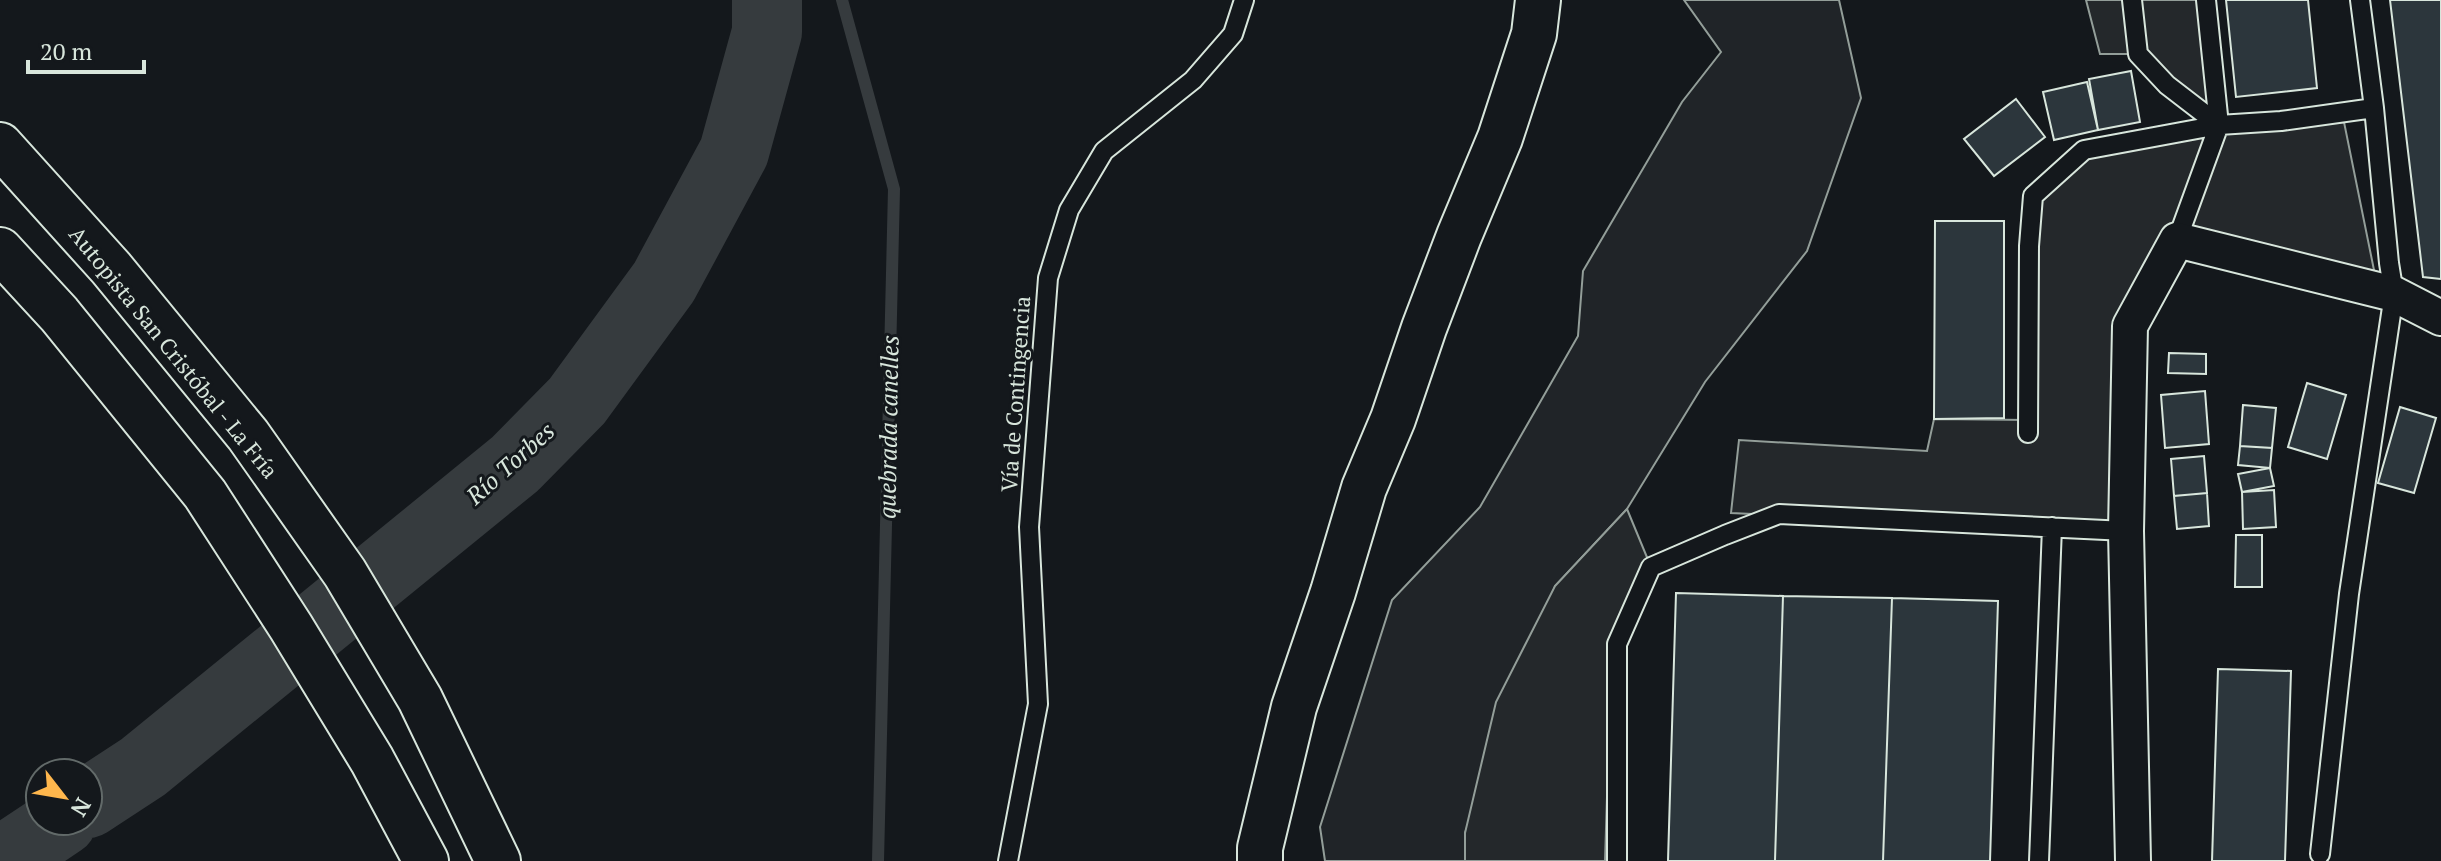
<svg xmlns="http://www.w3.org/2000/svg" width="2441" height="861" font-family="'PT Serif',serif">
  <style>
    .green { fill: #202428; stroke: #939e99; stroke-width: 2 }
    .parking { fill: #24282b; stroke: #939e99; stroke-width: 2 }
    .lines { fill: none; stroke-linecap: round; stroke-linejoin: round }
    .stream { stroke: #363b3e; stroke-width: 12 }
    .river { stroke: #363b3e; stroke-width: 70 }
    .building { fill: #2c363c; stroke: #d8e6dc; stroke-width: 2 }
    .service-casing { stroke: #d8e6dc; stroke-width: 22 }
    .minor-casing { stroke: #d8e6dc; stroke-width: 38 }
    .tertiary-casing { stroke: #d8e6dc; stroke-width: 48 }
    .motorway-casing { stroke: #d8e6dc; stroke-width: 48 }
    .service { stroke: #14181c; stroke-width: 18 }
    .minor { stroke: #14181c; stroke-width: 34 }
    .tertiary { stroke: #14181c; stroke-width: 44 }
    .motorway { stroke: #14181c; stroke-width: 44 }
    .labels { text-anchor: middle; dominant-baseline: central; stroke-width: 6; stroke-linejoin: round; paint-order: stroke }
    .street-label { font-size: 22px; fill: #d8e6dc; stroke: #14181c }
    .water-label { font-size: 24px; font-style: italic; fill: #d8e6dc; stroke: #14181c }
  </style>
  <rect width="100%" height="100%" fill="#14181c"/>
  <path class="green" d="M1684,0H1839L1861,98L1807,251L1705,382L1627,509L1555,586L1465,833V861H1325L1320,827L1392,600L1480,507L1578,336L1583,271L1682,102L1721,52Z"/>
  <path class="parking" d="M2086,0H2206L2219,125L2286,127L2344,122L2375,275L2177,240L2130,326L2126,531L1731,513L1739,440L1927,451L1934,419L2028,420L2033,196L2084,150L2217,126L2138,54H2100Z
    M1627,509L1651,567L1612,636L1605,861H1465V833L1496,702L1555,586Z"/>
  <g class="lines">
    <path class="stream" d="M842,0L894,189L878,861"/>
    <path class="river" d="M88,803L143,767L515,464L577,401L664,282L734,152L767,32V0
      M2,861L62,821"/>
  </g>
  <path class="building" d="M2226,0H2308L2317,88L2236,97Z
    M2390,0H2441V279L2423,277Z
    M2131,71L2140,122L2098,130L2089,79Z
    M2087,82L2098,130L2054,140L2043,92Z
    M2016,99L2045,137L1994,176L1964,139Z
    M1935,221H2004V418L1934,419Z
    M2169,353L2206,354V374L2168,373Z
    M2307,383L2346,395L2327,459L2288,447Z
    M2205,391L2209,444L2165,448L2161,395Z
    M2243,405L2276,408L2272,448L2240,446Z
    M2400,407L2436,418L2414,493L2378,483Z
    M2240,446L2272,448L2270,468L2238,465Z
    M2204,456L2207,493L2174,496L2171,459Z
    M2270,468L2274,486L2242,492L2238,474Z
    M2274,490L2276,527L2243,529L2242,492Z
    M2207,493L2209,526L2177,529L2174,496Z
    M2236,535H2262V587H2235Z
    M1676,593L1783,596L1775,861H1668Z
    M1783,596L1892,598L1883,861H1775Z
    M1892,598L1998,601L1990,861H1883Z
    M2218,669L2291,671L2285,861H2212Z"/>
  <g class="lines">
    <g class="service-casing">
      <path id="service" d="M2132,0L2138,54L2167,85L2219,125L2281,121L2374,108L2360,0
        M2177,240L2219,125L2206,0
        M2028,433L2029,246L2033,196L2084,150L2219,125
        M2320,854L2349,594L2394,294L2389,263L2374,108
        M1008,861L1038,704L1029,527L1048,278L1069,210L1104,151L1193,80L1233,34L1244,0
        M1617,861V644L1651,567L1725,535L1779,514L2126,531
        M2039,861L2052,527"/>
    </g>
    <g class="minor-casing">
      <path id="minor" d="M2133,861L2126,531L2130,326L2177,240L2394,294L2441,318"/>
    </g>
    <g class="tertiary-casing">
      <path id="tertiary" d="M1260,861V848L1294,707L1333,592L1364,488L1393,419L1424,328L1459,236L1500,138L1534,34L1538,0"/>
    </g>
    <g class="motorway-casing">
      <path id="motorway" d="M0,145L111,268L248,435L345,573L420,699L498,861
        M0,250L59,314L205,494L291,627L372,760L426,861"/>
    </g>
    <use href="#service" class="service"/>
    <use href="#minor" class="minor"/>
    <use href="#tertiary" class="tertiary"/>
    <use href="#motorway" class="motorway"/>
  </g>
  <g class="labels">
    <g class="street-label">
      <text transform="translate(174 352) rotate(51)">Autopista San Cristóbal - La Fría</text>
      <text transform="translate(1015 394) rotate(-86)">Vía de Contingencia</text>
    </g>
    <g class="water-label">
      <text transform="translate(888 427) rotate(-89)">quebrada canelles</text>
      <text transform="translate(510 463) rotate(-42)">Río Torbes</text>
    </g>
  </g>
  <g transform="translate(64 797) rotate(121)"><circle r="38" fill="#14181c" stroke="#626a69" stroke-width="2"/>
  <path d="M0-6L14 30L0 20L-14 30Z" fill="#ffb74d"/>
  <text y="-12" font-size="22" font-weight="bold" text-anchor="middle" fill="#d8e6dc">N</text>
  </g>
  <path d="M28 60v12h116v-12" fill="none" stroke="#d8e6dc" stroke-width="4"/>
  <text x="40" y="60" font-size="24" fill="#d8e6dc" stroke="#14181c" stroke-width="6" paint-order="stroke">20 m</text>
</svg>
